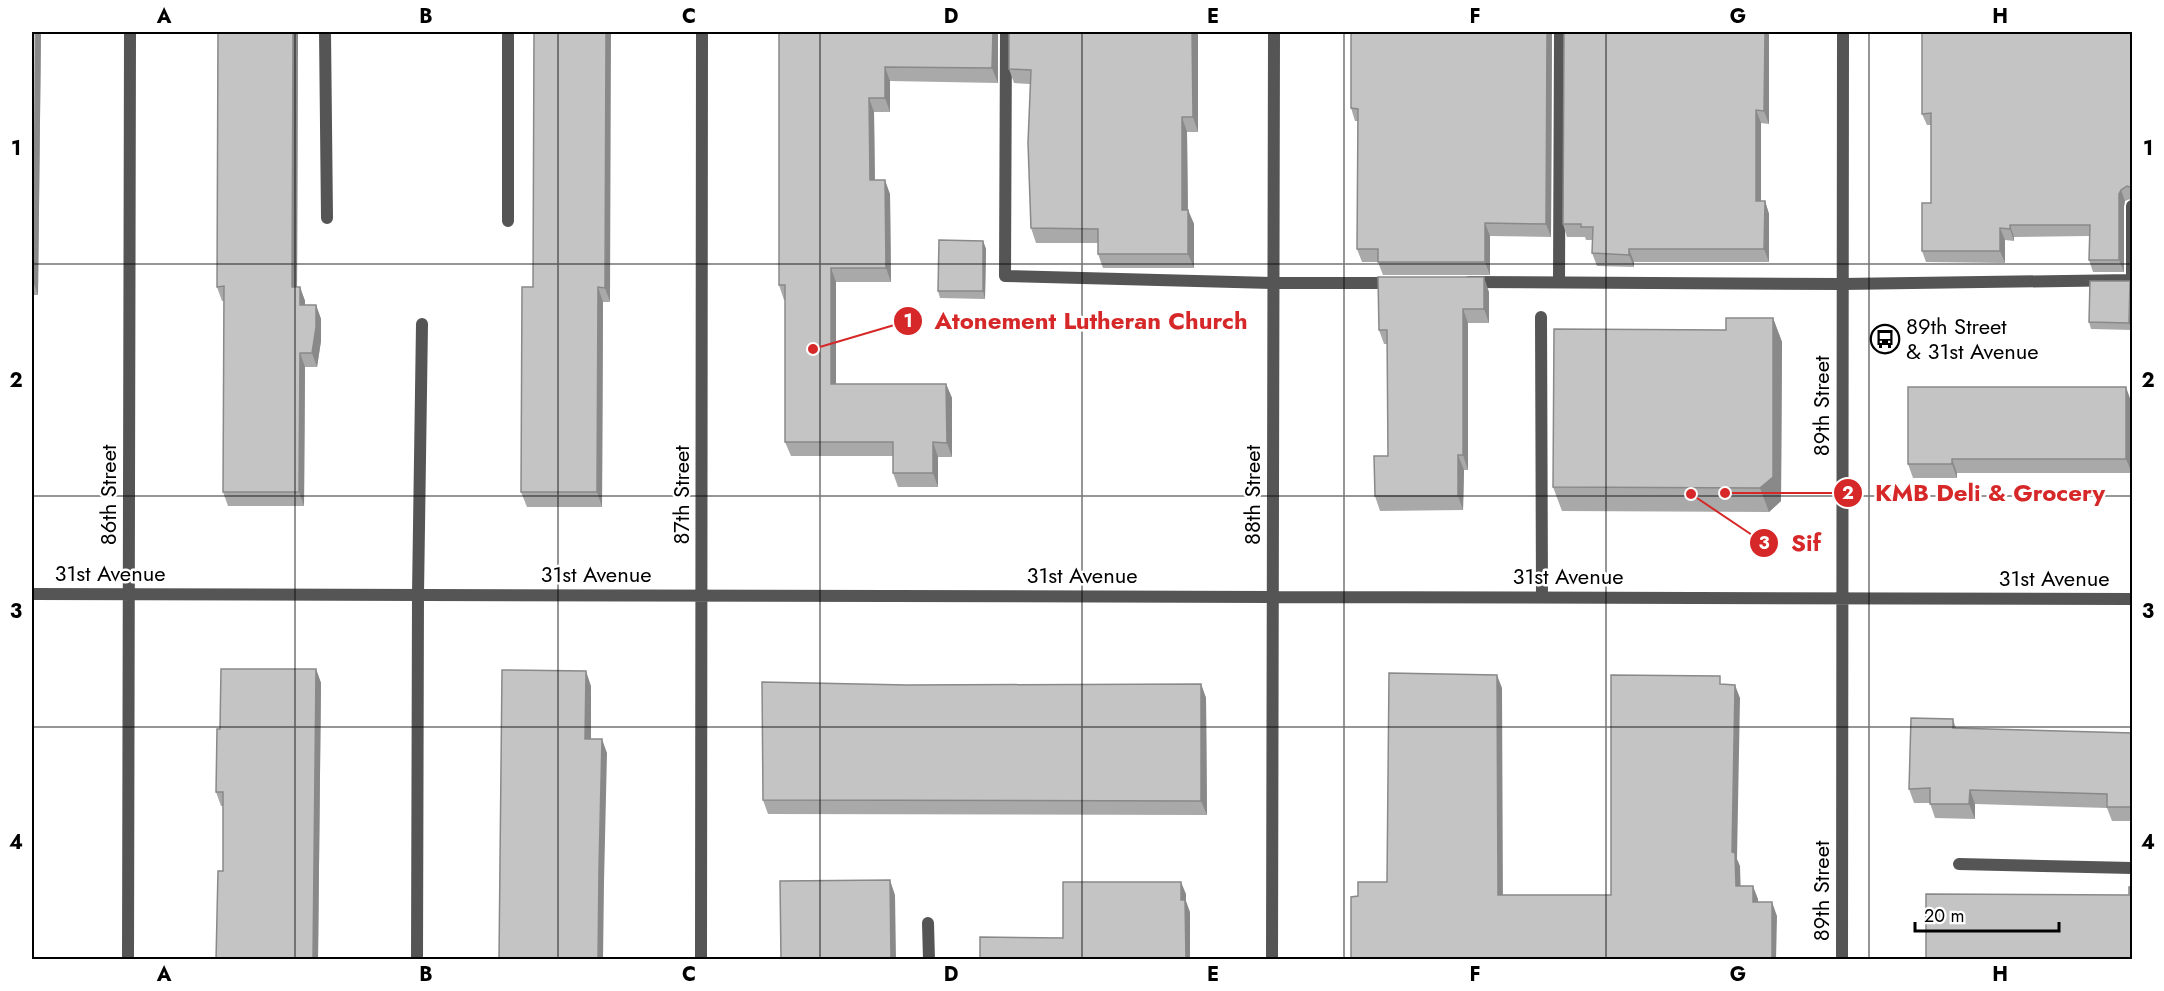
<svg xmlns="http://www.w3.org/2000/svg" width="2164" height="991" font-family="Jost,sans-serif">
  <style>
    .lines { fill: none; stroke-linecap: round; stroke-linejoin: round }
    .service { stroke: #555; stroke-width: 12 }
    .minor { stroke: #555; stroke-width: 12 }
    .wall { fill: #a9a9a9 }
    .shaded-wall { fill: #898989 }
    .building { fill: #c4c4c4; stroke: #898989; stroke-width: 1.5 }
    .grid { fill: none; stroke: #000; stroke-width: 1.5; stroke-opacity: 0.55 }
    .labels { text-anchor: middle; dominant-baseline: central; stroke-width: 5; stroke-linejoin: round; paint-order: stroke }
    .poi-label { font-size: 22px; fill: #000; stroke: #fff; text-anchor: start }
    .street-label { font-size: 22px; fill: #000; stroke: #fff }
    .leader { fill: none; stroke: #d62828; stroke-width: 2 }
    .callout-dot { fill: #d62828; stroke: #fff; stroke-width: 2 }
    .mark-label { font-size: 18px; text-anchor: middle; font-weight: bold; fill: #fff }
    .callout-label { font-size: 24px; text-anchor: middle; font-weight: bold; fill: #d62828; stroke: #fff; stroke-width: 5; stroke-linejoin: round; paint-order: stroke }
    .neatline { fill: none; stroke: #000; stroke-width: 2 }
    .grid-label { font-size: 20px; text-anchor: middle; font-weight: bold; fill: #000 }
  </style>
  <rect width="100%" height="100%" fill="#fff"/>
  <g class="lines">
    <path class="service" d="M325,32L327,218
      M1006,32L1005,276L1273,283H1395
      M508,221V32
      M2132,280V206
      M1469,282L1842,284L2132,280
      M1559,282L1560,32
      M1541,317L1542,597
      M1959,864L2132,868
      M928,923L929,960
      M417,960L418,594L422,324"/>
    <path class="minor" d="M32,594L2132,599
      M128,960L130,32
      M701,960L702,32
      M1272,960L1274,32
      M1842,960L1843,32"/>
  </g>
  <path class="wall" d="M32,32H41L38,295H32V336Z
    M218,32H298L297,287H300L305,301V305H316L321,319V341L317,367H305L304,506H228L223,492L224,301H222L217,287Z
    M534,32L610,302H603L602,507H527L521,492L533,287Z
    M779,32H998V83L890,81V112H874L875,180L890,194L891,282H836V384H946L952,398V457H938V487H898L893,473V456H791L785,442V300H784L779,285Z
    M1198,32V132H1187L1188,210L1194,224V268H1103L1098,254V243H1036L1031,228L1030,84L1014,83L1009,69Z
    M1351,32H1552L1551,237L1490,236V275H1383L1378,262H1362L1357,249L1358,121H1355L1351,108Z
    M1564,32H1769V124L1761,123V201H1765L1769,214V262H1634V267L1597,266L1592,253L1593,240H1586L1585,237H1567L1563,224Z
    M2133,32V198L2125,201L2124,206V272H2093L2089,260V236L2014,237V241L2005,240V263L1926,262L1922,251L1931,203V125H1927L1922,114Z
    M983,241L986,249L985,299L940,298L938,291Z
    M2130,281L2133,287L2132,330L2091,329L2089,322Z
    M1489,292V323H1468V470H1464L1463,510L1380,511L1375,496L1388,456L1387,344H1384L1379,330Z
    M1773,318L1782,342L1781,501L1769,512L1562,511L1553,487L1726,330Z
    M2131,401L2132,473H1957V478H1913L1908,464Z
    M316,669L321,683L318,960H216L223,871V806H221L216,792L220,729Z
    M1201,684L1206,698L1207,815L768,814L763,800L907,685Z
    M1953,719L1956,728L2133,733V821H2112L2107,808L1975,804V819L1935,818L1930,803H1914L1909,789Z"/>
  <path class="shaded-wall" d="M36,32H41L38,295L33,281Z
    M293,32H298L297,301L292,287Z
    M606,32H611L610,302L605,288Z
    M993,32H998V83L992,68Z
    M1192,32H1198V132L1193,117Z
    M1547,32H1552L1551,237L1546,224Z
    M1765,32H1769V124L1764,111Z
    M885,67L890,81V112L885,98Z
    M869,98L874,112L875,194L870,180Z
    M1756,110L1761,123V214L1756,201Z
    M1182,117L1187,132L1188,224L1182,210Z
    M885,180L890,194L891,282L886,268Z
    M2121,190L2125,201L2124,206V272L2119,260V194Z
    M1765,201L1769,214V262L1764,249Z
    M1188,210L1194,224V268L1188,254Z
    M1485,223L1490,236V275L1485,262Z
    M2010,225L2014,237V241L2010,229Z
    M2000,228L2005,240V263L2000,251Z
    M983,241L986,249L985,299L983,291Z
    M1629,249L1634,262V267L1629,255Z
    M831,268L836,282V399L831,384Z
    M1484,277L1489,292V323L1484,309Z
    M2130,281L2133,287L2132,330L2129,323Z
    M300,287L305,301V319L300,305Z
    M598,287L603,302L602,507L597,492Z
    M316,305L321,319V341L317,367L312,353Z
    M1463,309L1468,323V470L1463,455Z
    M1773,318L1782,342L1781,501L1769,512L1760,488Z
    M300,353L305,367L304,506L299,492Z
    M946,384L952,398V457L947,443Z
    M2126,387L2131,401L2132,473L2126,459Z
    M933,442L938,457V487L933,473Z
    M1458,455L1464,470L1463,510L1458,496Z
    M1952,459L1957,473V478L1952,464Z
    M316,669L321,683L318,960H313Z
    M586,671L591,686V753L585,739Z
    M1497,675L1502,688L1503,909L1498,895Z
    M1201,684L1206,698L1207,815L1201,801Z
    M1735,685L1740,698L1737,859L1740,866L1741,899L1736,886L1732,852Z
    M602,739L607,753L604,882L603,960H598L599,868Z
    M1970,790L1975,804V819L1969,804Z
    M890,880L895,895L896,960H891Z
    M1181,882L1186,894V901L1190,912V960H1186L1181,900Z
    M1753,886L1758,899V915L1753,902Z
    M1772,902L1777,916L1776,960H1772Z"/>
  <path class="building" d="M32,32H36L33,281H32Z
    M218,32H293L292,287H300V305H316V327L312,353H300L299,492H223L224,286L217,287Z
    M534,32H606L605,288L598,287L597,492H521L522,287H533Z
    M779,32H993L992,68L885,67V98H869L870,180H885L886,268H831V384H946L947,443L933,442V473H893V442H785V285H779Z
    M1009,32H1192L1193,117H1182V210H1188V254H1098V229L1031,228L1028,143L1031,70L1009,69Z
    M1351,32H1547L1546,224L1485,223V262H1378V249H1357L1358,109L1351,108Z
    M1564,32H1765L1764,111L1756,110V201H1765L1764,249H1629V255L1592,253L1593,227H1581V224H1563Z
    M1922,32H2133V188L2127,186L2121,190L2119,194V260H2089L2090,225H2010V229L2000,228V251H1922V203H1931V113L1922,114Z
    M939,240L983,241V291H938Z
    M1378,277H1484V309H1463V455H1458V496H1375L1374,456H1388L1387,330H1379Z
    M2090,281H2130L2129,323L2089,322Z
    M1726,318H1773V477L1760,488L1553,487L1554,329L1726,330Z
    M1908,387H2126V459H1952V464H1908Z
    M221,669H316L313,960H216L218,871H223V792H216L217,729H220Z
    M502,670L586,671L585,739H602L599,868L598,960H499Z
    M1389,673L1497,675L1498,895H1611V675L1720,676V684L1735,685L1732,852L1735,853L1736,886H1753V902H1772V960H1351V897L1358,896V882H1387Z
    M762,682L907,685L1201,684V801L763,800Z
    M1911,718L1953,719V728L2133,733V807H2107V794L1970,790L1969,804H1930V788L1909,789Z
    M890,880L891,960H781L780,881Z
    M1063,882H1181V900H1185L1186,960H980V937L1063,938Z
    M2129,887H2133V960H1926V894L2129,895Z"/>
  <path class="grid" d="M295,32V960M558,32V960M820,32V960M1082,32V960M1344,32V960M1606,32V960M1869,32V960M32,264H2132M32,496H2132M32,727H2132"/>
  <defs>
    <g id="bus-ring" transform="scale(1.5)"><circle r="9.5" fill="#fff" stroke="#000" stroke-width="1.5"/><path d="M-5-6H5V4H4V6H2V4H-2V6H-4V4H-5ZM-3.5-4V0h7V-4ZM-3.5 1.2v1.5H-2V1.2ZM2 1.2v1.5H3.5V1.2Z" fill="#000"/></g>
  </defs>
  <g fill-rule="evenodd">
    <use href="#bus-ring" x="1885" y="339"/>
  </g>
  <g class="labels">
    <g class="poi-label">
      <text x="1906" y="326">89th Street<tspan x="1906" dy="25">&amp; 31st Avenue</tspan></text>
    </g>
    <g class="street-label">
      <text transform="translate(1821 406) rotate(-90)">89th Street</text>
      <text transform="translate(108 495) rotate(-90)">86th Street</text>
      <text transform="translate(681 495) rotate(-90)">87th Street</text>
      <text transform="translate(1252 495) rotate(-90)">88th Street</text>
      <text x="110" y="573">31st Avenue</text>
      <text x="596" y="574">31st Avenue</text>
      <text x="1082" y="575">31st Avenue</text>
      <text x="1568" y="576">31st Avenue</text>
      <text x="2054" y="578">31st Avenue</text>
      <text transform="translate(1821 891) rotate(-90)">89th Street</text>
    </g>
  </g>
  <path class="leader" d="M813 349L908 321M1725 493L1848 493M1691 494L1764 543"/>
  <g class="callout-dot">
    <circle cx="813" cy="349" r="6"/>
    <circle cx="1725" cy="493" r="6"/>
    <circle cx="1691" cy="494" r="6"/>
    <circle cx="908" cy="321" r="15"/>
    <circle cx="1848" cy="493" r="15"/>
    <circle cx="1764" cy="543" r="15"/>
  </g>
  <g class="mark-label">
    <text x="908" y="327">1</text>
    <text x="1848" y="499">2</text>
    <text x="1764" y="549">3</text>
  </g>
  <g class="callout-label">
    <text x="1091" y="329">Atonement Lutheran Church</text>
    <text x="1990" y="501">KMB Deli &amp; Grocery</text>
    <text x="1806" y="551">Sif</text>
  </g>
  <rect width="2164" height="991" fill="none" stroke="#ffffff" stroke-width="66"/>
  <path d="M1915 922v9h144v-9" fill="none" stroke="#000000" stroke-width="3"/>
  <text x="1924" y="922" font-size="18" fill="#000000" stroke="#ffffff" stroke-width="4.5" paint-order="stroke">20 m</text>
  <rect x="33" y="33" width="2098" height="925" class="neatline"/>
  <g class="grid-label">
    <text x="164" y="23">A</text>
    <text x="426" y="23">B</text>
    <text x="689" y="23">C</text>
    <text x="951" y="23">D</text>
    <text x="1213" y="23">E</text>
    <text x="1475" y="23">F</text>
    <text x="1738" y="23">G</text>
    <text x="2000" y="23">H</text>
    <text x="16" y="155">1</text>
    <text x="2148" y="155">1</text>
    <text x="16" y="387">2</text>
    <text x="2148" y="387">2</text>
    <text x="16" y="618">3</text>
    <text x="2148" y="618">3</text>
    <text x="16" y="849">4</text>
    <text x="2148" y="849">4</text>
    <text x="164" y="981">A</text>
    <text x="426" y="981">B</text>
    <text x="689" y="981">C</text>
    <text x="951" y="981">D</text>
    <text x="1213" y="981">E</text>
    <text x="1475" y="981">F</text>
    <text x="1738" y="981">G</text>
    <text x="2000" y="981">H</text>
  </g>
</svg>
